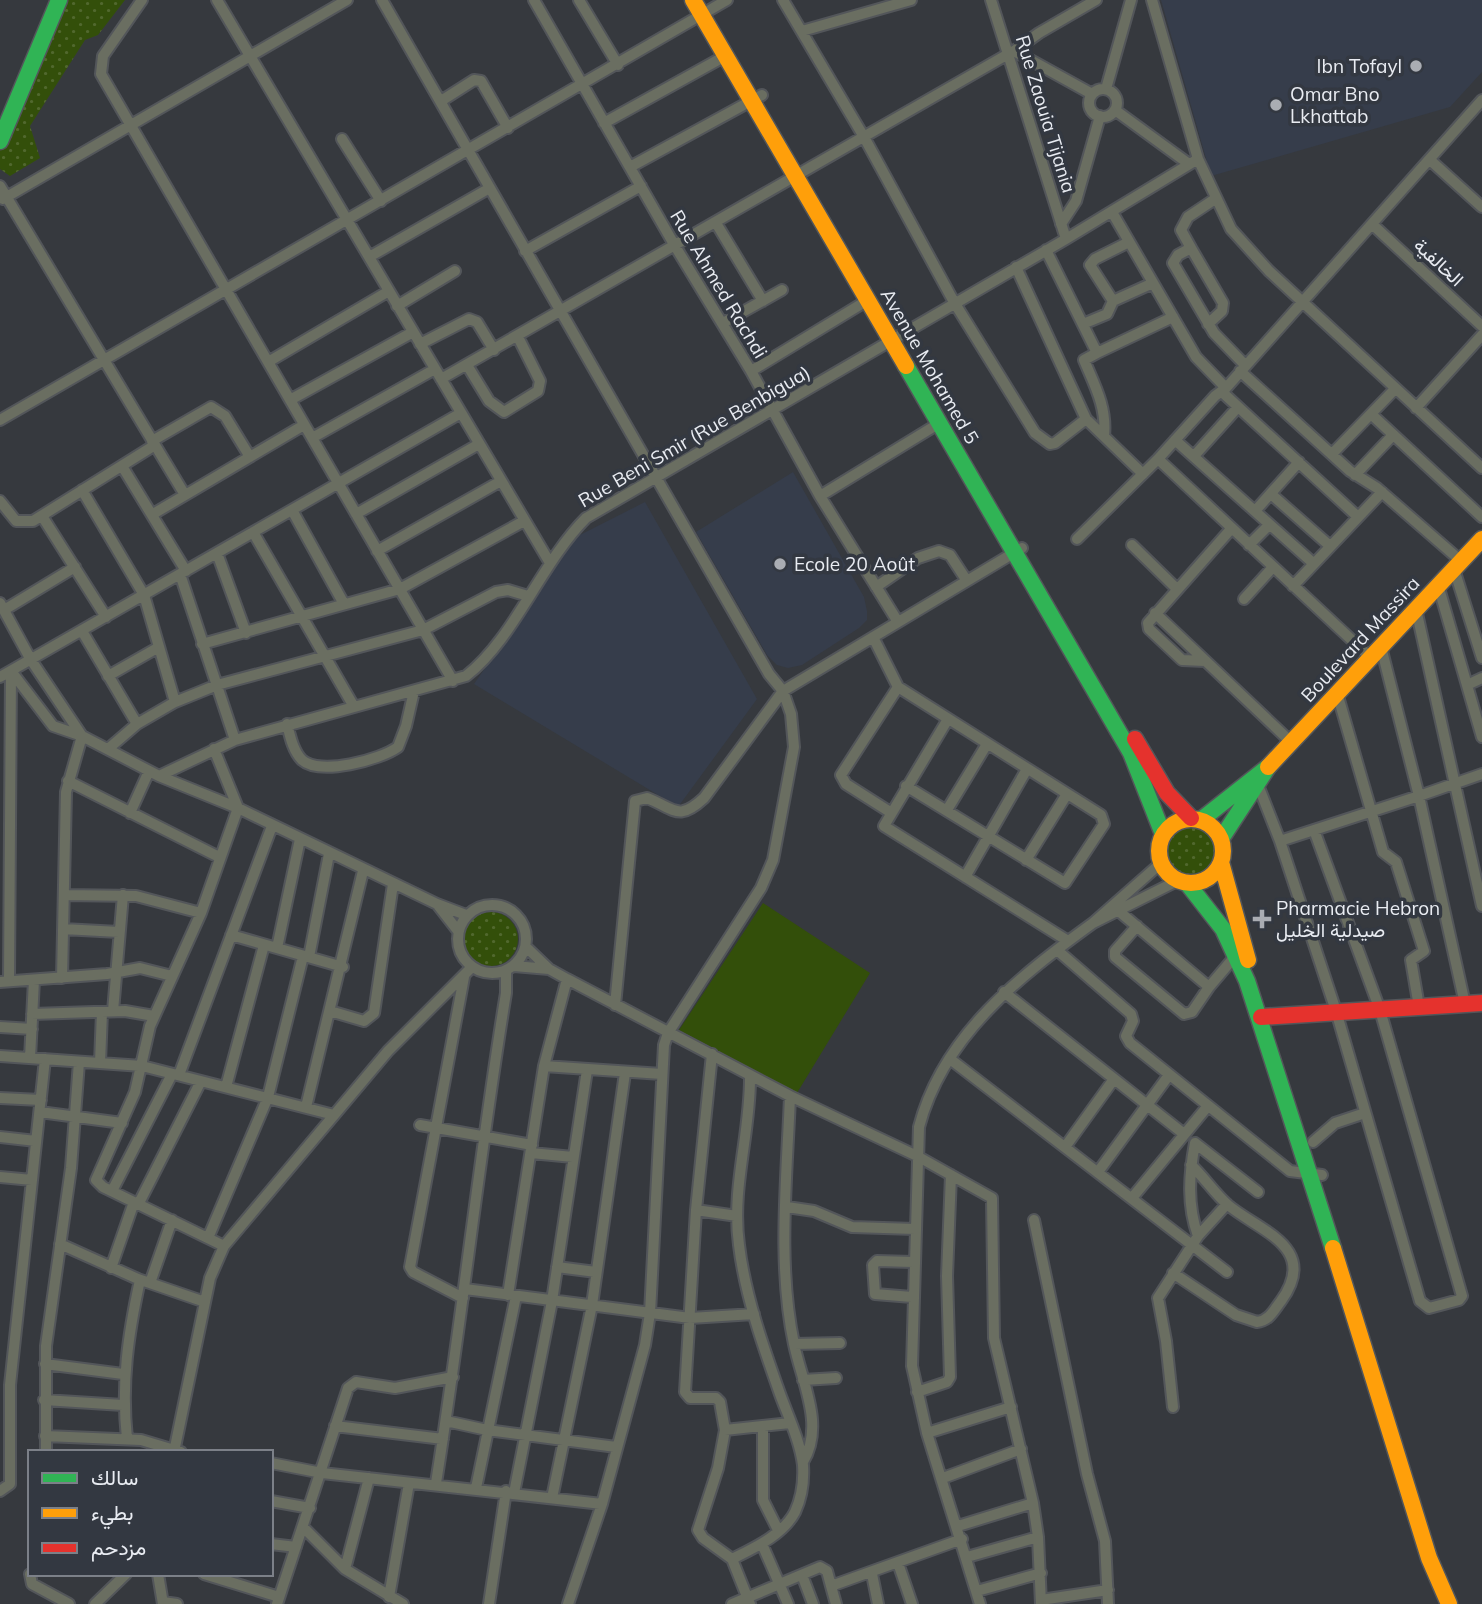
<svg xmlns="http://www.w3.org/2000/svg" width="1482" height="1604" font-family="Mulish,Vazirmatn,sans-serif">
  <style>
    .built { fill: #363d4b }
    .grass { fill: #334f0a }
    .park { fill: url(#park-dots) }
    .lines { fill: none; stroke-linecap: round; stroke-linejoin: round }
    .street-casing { stroke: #53565a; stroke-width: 14 }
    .fast-casing { stroke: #53565a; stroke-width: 19 }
    .slow-casing { stroke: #53565a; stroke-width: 19 }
    .jam-casing { stroke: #53565a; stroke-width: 19 }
    .street { stroke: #6a6e61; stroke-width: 10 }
    .fast { stroke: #30b455; stroke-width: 16 }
    .slow { stroke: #ff9f0a; stroke-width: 16 }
    .jam { stroke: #e5322d; stroke-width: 16 }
    .poi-dot { fill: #aaadb3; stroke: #333841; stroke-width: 2.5 }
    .labels { text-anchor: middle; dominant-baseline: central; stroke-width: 7; stroke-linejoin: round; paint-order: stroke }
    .poi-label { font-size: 19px; fill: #e9ecf2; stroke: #333841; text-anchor: start }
    .street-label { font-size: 19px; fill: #e9ecf2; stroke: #333841 }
  </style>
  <defs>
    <pattern id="park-dots" width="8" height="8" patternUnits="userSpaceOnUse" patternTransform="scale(1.75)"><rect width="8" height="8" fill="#334f0a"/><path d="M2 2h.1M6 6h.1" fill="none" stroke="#51682e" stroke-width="1.8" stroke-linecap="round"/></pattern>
  </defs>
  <rect width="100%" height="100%" fill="#36393e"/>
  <path class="built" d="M1161,0H1482V72L1450,107L1211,176Z
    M793,472L864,597L867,611V620L859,628L802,665L788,668L777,665L767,655L696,532Z
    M645,502L757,699L678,807L474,684L576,537Z"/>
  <path class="grass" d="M763,903L870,973L797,1093L679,1030Z"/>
  <path class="park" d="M62,0H125L98,35L85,40L30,126L40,158L10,176L0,169V144Z
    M1165 851a26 26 0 1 1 52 0a26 26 0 1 1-52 0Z
    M464 939a27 27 0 1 1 54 0a27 27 0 1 1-54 0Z"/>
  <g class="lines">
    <g class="street-casing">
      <path id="street" d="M142,0L103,56L101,74L453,681
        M217,0L550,563
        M382,0L769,674L783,691L791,714L794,747L773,860L761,888L668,1033L664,1045L650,1313L645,1345L602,1504L568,1604
        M534,0L675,246L751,371L820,496L898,622
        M579,0L618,65
        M783,0L864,137L954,302L1035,433L1050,444L1055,443L1086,419
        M991,0L1066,239
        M1152,0L1198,159L1231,229L1269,271L1482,468
        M802,31L911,0
        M1014,51L1039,33L1096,0
        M1089 103a14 14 0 1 1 28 0a14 14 0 1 1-28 0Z
        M1106,89L1131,0
        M441,101L474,80L481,81L508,128
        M1115,110L1189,164
        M604,123L727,55
        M342,139L381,201
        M1430,160L1482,207
        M630,167L762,95
        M0,186L155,445L33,521H16L0,501
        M3,199L347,0
        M1215,199L1188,217L1181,230L1191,248L1178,255L1173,263L1214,333L1245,365
        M1112,212L1196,357L1226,388
        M716,223L763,301
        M1061,224L1076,201L1100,116
        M1373,225L1482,326
        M1129,242L1095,259L1090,265L1113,301L1153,283
        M1191,248L1223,303L1222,311L1208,324
        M1046,250L1097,353L1084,360C1095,386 1107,408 1104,436
        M525,251L641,186
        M369,257L488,189
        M1016,267L1086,419L1143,474
        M397,306L455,271
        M723,323L782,290
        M1083,324L1107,314L1113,301
        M420,344L469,319L477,322L494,350
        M1097,353L1173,317
        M268,362L389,291
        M467,365L489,401L504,412L538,391L540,381L518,337
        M751,371L868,300
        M1240,371L1350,471L1377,488L1461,561
        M441,379L1010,53L1014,51L1092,94
        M1222,392L1357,516
        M290,400L413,332
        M1416,408L1482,335
        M1371,414L1482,517
        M0,420L727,0
        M312,438L435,369
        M1175,440L1313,563
        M152,441L211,407L225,416L250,457
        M155,445L185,495
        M1332,454L1395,389
        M1194,456L1238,407
        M1158,459L1371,658
        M122,466L186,571
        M1355,475L1393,435
        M82,490L144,595L175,702
        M1271,494L1330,546
        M820,496L938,424
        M292,510L344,604
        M1255,511L1299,462
        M153,514L304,425
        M356,514L479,444
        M42,516L106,617
        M253,532L353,705
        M1077,539L1158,459L1215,396L1226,388L1482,100
        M1132,545L1177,589
        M1249,545L1269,525
        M377,551L501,481
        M217,553L246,633
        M1454,569L1482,658
        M180,574L235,740
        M1438,585L1482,737
        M1293,586L1382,492
        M876,587L918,558L939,551L950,555L967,581
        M1244,599L1273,567
        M0,603L31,660L82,736
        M1416,609L1482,906
        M4,610L75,567
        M1155,613L1291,742
        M82,631L137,724
        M873,637L898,687L841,775L846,784L890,812
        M202,644L400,589L524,521
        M1205,661L1182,660L1149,629L1148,623L1231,529
        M11,671L53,726L82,736
        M108,676L159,647
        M0,677L461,413
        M1467,685L1482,678
        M898,687L1101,815L1104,824L1065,883L906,786
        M1337,693L1383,852L1396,862L1424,951L1411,960L1419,1007
        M948,719L884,826L1068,941
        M287,724C290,736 293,751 302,760C320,776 380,760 398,747L406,726L414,691
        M108,749L137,724L175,702L217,685L423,630L496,592L508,590L528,596
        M214,749L238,808L201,913L150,1026L135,1092L96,1180L103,1187L224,1246
        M159,776L235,740L466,676C514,639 541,563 586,518L1066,239L1198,159
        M1256,780L1280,841L1336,1011L1420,1301L1429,1308L1459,1300L1462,1296L1380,1010L1314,830
        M68,781L219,857
        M947,810L987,744
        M130,813L149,771
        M1280,841L1419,796L1381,647
        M1026,860L1067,794
        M1161,863L1093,923L1179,880
        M965,877L1027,769
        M64,895L136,896L201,913
        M458 939a34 34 0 1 1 68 0a34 34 0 1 1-68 0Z
        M1115,908L1209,987
        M1137,926L1115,951V957L1184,1014L1192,1012L1209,987L1237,954
        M63,929L119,932
        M458,931L437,904L466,915
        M231,935L343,967
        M526,947L549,969L567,979L790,1096L917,1156L992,1198L994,1338L1033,1503L1038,1537L1041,1604
        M277,948L300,839
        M1057,950L1131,1014L1133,1021L1126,1036L1130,1043L1290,1171L1322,1175
        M309,957L329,854
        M514,966L549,969
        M62,978L66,792L82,736L159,776L238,808L437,904
        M9,981L11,671
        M0,982L107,974L140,968L172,976
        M1004,992L1184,1134
        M1465,1004L1419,796L1482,774
        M615,1005L635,801L647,798C675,809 678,822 704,798L783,691L1022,548
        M113,1011L123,895
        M330,1011L364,1021L374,1013L393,884
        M32,1014L125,1011L154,1016
        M0,1027L32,1029
        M712,1054L696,1210L685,1392L690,1398H716L720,1402L725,1430L790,1423
        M0,1056L142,1066L334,1115
        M30,1058L34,980
        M950,1059L1227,1272
        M100,1063L102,1012
        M544,1066L662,1074
        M179,1075L272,826
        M226,1087L264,945
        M790,1096C787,1177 777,1264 794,1344C802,1383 825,1425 803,1462
        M0,1098L41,1100
        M306,1107L363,871
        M40,1112L122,1123
        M420,1125L532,1145
        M0,1137L36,1141
        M1313,1142L1335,1123L1365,1113
        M1065,1147L1114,1079
        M531,1153L573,1157
        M1098,1172L1169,1075
        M0,1177L32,1180
        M112,1191L172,1074
        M1132,1198L1207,1107
        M139,1203L201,1081
        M787,1207L814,1211L852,1227L915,1229
        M696,1210L737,1216
        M1034,1220L1087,1474L1105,1541L1108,1604
        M1198,1236C1187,1205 1189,1175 1195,1143L1258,1192
        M208,1238L268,1097L303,956
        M60,1244L138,1279L205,1302
        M557,1267L596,1272
        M111,1268L134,1202
        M1173,1273L1236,1315L1257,1322C1269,1321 1274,1310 1281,1301C1320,1247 1259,1231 1228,1205C1215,1194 1204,1177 1191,1165
        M150,1283L172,1220
        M465,1289L690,1318L754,1314
        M508,1295L544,1066L567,979
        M912,1297L875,1294L873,1265L877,1261L913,1262
        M463,1298L413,1272L410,1267L464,977
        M794,1344L840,1343
        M45,1364L123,1374
        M803,1380L836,1378
        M917,1392L947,1382L950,1377L947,1276L951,1175
        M44,1400L123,1405
        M1173,1407L1166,1341L1158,1298L1198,1236L1227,1204
        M446,1421L487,1430L616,1447
        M335,1426L443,1439
        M763,1427V1500L778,1530
        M725,1430L718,1468L698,1530L703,1538L732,1559L750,1604
        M927,1433L1011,1407
        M45,1436L141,1440L181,1452
        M127,1439C121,1383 128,1335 140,1280
        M46,1452V1346L71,1168L79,1062
        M174,1452L210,1278L224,1246L388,1051L472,967
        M271,1463L322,1473L602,1504
        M943,1478L1021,1449
        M436,1483C462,1320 479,1156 506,993V971
        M476,1488L516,1296
        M0,1491L10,1484V1385L45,1059
        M514,1493L552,1301L587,1070
        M552,1498L592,1305L625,1073
        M271,1501L310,1508
        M958,1526L1033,1503
        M304,1528L345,1569L403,1604
        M271,1544L296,1547
        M762,1544L788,1604
        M967,1557L1038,1537
        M732,1559C754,1548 783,1535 795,1512C802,1497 804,1481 803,1465C800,1441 788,1416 780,1394C763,1346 745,1295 739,1245C731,1187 751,1132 750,1075
        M898,1563L912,1604
        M345,1569L369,1478
        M30,1574L32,1584L69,1604
        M158,1574L163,1604
        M204,1574L279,1597
        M872,1574L878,1604
        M802,1575L813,1604
        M977,1591L1041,1573
        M389,1597L409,1483
        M1041,1600L1108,1590
        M163,1602L177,1604
        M95,1604L126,1574
        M277,1604L348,1388L356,1382L395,1388L453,1377
        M489,1604L506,1491
        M732,1604L820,1567L827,1571L831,1586
        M836,1604L831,1586L962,1539
        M980,1604L927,1433L912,1366L919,1127C943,1035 1020,976 1093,923"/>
    </g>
    <g class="fast-casing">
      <path id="fast" d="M0,141L59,0
        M906,366L1131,753L1163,834
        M1201,820L1268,767L1221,839
        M1187,883L1223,929L1247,981L1333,1248"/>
    </g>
    <g class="slow-casing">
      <path id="slow" d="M693,0L906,366
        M1268,767L1482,539
        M1159 851a32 32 0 1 1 64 0a32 32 0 1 1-64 0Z
        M1221,862L1248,960
        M1333,1248L1429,1558L1449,1604"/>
    </g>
    <g class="jam-casing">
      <path id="jam" d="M1135,739L1167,793L1191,818
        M1261,1017L1482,1003"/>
    </g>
    <use href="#street" class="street"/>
    <use href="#fast" class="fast"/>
    <use href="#slow" class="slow"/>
    <use href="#jam" class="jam"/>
  </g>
  <g class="poi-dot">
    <circle cx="1416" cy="66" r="7"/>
    <circle cx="1276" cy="105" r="7"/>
    <circle cx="780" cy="564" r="7"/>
    <path d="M1258.5 908.5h7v7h7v7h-7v7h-7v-7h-7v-7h7z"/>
  </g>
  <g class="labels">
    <g class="poi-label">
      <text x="1402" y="66" text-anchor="end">Ibn Tofayl</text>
      <text x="1290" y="94">Omar Bno<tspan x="1290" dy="22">Lkhattab</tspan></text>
      <text x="794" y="564">Ecole 20 Août</text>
      <text x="1276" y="908">Pharmacie Hebron<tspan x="1276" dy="22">صيدلية الخليل</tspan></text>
    </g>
    <g class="street-label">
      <text transform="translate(1046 114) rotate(73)">Rue Zaouia Tijania</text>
      <text transform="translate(1439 262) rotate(43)">الخالفية</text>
      <text transform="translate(719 284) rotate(59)">Rue Ahmed Rachdi</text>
      <text transform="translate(930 366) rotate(60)">Avenue Mohamed 5</text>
      <text transform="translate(694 436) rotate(-30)">Rue Beni Smir (Rue Benbigua)</text>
      <text transform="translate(1360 639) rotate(-47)">Boulevard Massira</text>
    </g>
  </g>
  <rect x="28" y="1450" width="245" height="126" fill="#333841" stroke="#7c8088" stroke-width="2"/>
  <rect x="42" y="1473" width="35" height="10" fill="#30b455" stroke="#7c8088" stroke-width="2"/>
  <text x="91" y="1485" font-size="21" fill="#e9ecf2">سالك</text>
  <rect x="42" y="1508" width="35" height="10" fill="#ff9f0a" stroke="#7c8088" stroke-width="2"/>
  <text x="91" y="1520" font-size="21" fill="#e9ecf2">بطيء</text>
  <rect x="42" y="1543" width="35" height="10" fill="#e5322d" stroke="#7c8088" stroke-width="2"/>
  <text x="91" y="1555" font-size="21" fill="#e9ecf2">مزدحم</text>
</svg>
